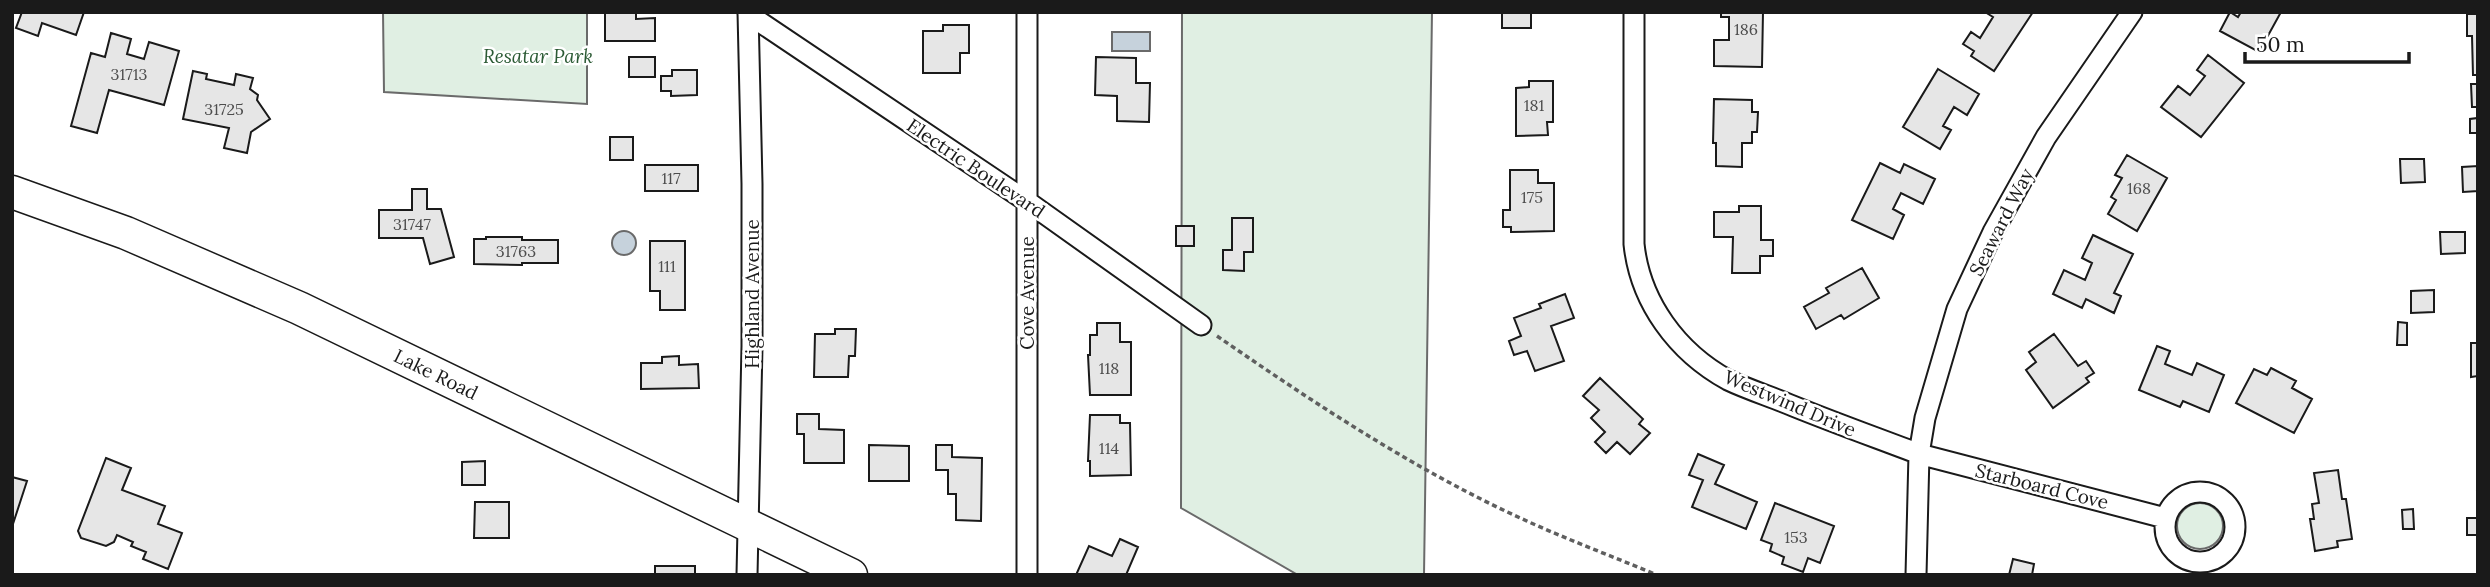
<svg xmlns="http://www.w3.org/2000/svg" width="2490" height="587" font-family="Lora,serif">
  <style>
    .green { fill: #e0efe3; stroke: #6a6a6a; stroke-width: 2 }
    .water { fill: #c6d2dc; stroke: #6a6a6a; stroke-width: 2 }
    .building { fill: #e6e6e6; stroke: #1a1a1a; stroke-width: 2 }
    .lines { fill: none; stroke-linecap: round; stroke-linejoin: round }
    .street-casing { stroke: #1a1a1a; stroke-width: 23 }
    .primary-casing { stroke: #1a1a1a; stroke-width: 35 }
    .path { stroke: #5f5f5f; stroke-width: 3.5; stroke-dasharray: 5 3.5; stroke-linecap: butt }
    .street { stroke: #fff; stroke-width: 19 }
    .primary { stroke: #fff; stroke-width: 32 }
    .labels { text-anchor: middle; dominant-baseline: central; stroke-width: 5; stroke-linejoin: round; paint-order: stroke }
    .number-label { font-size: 16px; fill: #4d4d4d }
    .park-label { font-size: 19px; font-style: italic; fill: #2b5a34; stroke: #fff }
    .street-label { font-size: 19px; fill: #1a1a1a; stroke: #fff }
  </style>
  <rect width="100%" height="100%" fill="#fff"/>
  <path class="green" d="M383,12H587V104L384,92Z
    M1182,12H1432L1424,575H1298L1181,508Z
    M2177 526a23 23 0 1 1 46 0a23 23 0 1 1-46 0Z"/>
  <path class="water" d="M1112,32H1150V51H1112Z
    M612 243a12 12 0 1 1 24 0a12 12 0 1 1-24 0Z"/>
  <path class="building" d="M22,12H84L76,35L42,23L38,36L16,28Z
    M605,12H636V19L655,18V41H605Z
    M1502,12H1531V28H1502Z
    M1721,12H1763L1762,67L1714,66V40H1729V17H1721Z
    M1985,12H2033L1994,71L1971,56L1974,51L1963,44L1971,32L1980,38L1993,17Z
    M2230,12L2238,17L2241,12H2281L2259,52L2220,31Z
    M2467,14H2478V75H2473L2472,36H2467Z
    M943,25H969V53H960V73H923V31H943Z
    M111,33L131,39L127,54L144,59L149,42L179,51L164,105L109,90L97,133L71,126L91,53L105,57Z
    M2208,55L2244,83L2201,137L2161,107L2178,86L2190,95L2205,76L2197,70Z
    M629,57H655V77H629Z
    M1096,57L1136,58V83H1150L1149,122L1117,121V96L1095,95Z
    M1938,69L1979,94L1967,115L1954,107L1943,126L1951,130L1940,149L1903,127Z
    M672,70H697V95L671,96V91H661V76H672Z
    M193,71L207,74L206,79L234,85L236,74L253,78L250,89L258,95L257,100L270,119L251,132L247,153L224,148L229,128L183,119Z
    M1529,81H1553V122H1547L1548,135L1516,136V88L1529,87Z
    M2471,84H2478V107H2472Z
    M1714,99L1752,100V112H1758L1757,132H1752V143H1742V167L1716,166V143H1713Z
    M2478,118V133H2470V119Z
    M610,137H633V160H610Z
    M2127,155L2167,178L2137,231L2108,214L2116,200L2111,197L2122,178L2115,175Z
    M2400,159H2424L2425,182L2401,183Z
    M1880,163L1900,173L1904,164L1935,179L1923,204L1901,193L1893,209L1904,215L1893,239L1852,220Z
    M645,165H698V191H645Z
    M2478,166V191L2463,192L2462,167Z
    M1510,170H1538V183H1554V231L1511,232V227H1503V210H1510Z
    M412,189H427V209H441L454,257L430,264L423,238H379V210H412Z
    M1739,206H1761V240H1773V256H1760V273H1732L1733,237H1714V212H1739Z
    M1232,218H1253V252H1244V271L1223,270V250H1232Z
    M1176,226H1194V246H1176Z
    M2440,232H2465V253L2441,254Z
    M2093,235L2133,254L2114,293L2121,296L2114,313L2086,299L2082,308L2053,294L2064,270L2085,280L2092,263L2082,258Z
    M486,237H522V240H558V263H522V265L474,264V239H486Z
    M650,241H685V310H660V291H650Z
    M1862,268L1879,298L1844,319L1841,315L1816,329L1804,307L1829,293L1826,288Z
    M2434,290V312L2411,313V291Z
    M1565,294L1574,318L1551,326L1564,361L1535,371L1527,351L1514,355L1509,341L1521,336L1514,318L1541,308L1539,304Z
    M2398,322L2407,323V345H2397Z
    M1097,323H1120V342H1131V395H1090L1088,355H1090V335H1097Z
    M835,329H856L855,356H849L848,377H814L815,334H835Z
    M2054,334L2078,366L2086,361L2094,373L2086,378L2089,382L2053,408L2026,370L2036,362L2029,352Z
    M2471,343H2478V376L2471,377Z
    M2157,346L2170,351L2165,364L2192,375L2197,363L2224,375L2209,412L2183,401L2180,407L2139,390Z
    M679,356V365L698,364L699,388L641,389V363H662V357Z
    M2271,368L2296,381L2292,388L2312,399L2294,433L2236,403L2254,369L2267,375Z
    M1600,378L1643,419L1639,424L1650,433L1630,454L1617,442L1606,453L1595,442L1605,432L1591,418L1599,410L1583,396Z
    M797,414H819V429L844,430V463H804V434H797Z
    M1090,415H1120V423H1130L1131,475L1090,476V461H1088Z
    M869,445L909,446V481H869Z
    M936,445H952V457L982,458L981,521L956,520V494H948V470H936Z
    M1698,454L1724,465L1715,484L1757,502L1746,529L1692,507L1703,480L1689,475Z
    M106,458L131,468L122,490L165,506L158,524L182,533L168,569L143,559L146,552L131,546L133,542L117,535L114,542L106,546L81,538L78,531Z
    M485,461V485H462V462Z
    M2338,470L2342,499H2346L2352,539L2337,541L2338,547L2315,551L2310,519H2314L2312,504L2319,503L2314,473Z
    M12,477L27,481L12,527Z
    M2477,491H2478V535H2467V518H2478Z
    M475,502H509V538H474Z
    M1775,503L1834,526L1820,563L1808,558L1803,572L1782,564L1784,557L1770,551L1772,544L1761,540Z
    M2413,509L2414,529H2403L2402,510Z
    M1120,539L1138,547L1126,575H1076L1089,546L1112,556Z
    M2013,559L2034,564L2032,575H2009Z
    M655,566H695V575H655Z"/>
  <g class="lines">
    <g class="street-casing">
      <path id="street" d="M1027,12V575
        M1634,12V244C1640,302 1677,352 1728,380C1749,390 1772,397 1793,406C1835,423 1877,438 1919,454L1916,575
        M2132,12L2046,137L1993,232L1957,309L1925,418L1919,454L2165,518
        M748,14L1028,202L1201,325
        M2165 527a35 35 0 1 1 70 0a35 35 0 1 1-70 0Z
        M747,575L752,346V184L748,12"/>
    </g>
    <g class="primary-casing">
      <path id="primary" d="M12,192L126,233L299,308L851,575"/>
    </g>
    <path class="path" d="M1217,336C1317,405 1418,472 1529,522C1571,541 1614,557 1657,575"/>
    <use href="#street" class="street"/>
    <use href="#primary" class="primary"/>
  </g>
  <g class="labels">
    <g class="number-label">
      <text x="1746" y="29">186</text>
      <text x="129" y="74">31713</text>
      <text x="1534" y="105">181</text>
      <text x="224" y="109">31725</text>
      <text x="671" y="178">117</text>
      <text x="2139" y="188">168</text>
      <text x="1532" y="197">175</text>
      <text x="412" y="224">31747</text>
      <text x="516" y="251">31763</text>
      <text x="667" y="266">111</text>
      <text x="1109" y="368">118</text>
      <text x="1109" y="448">114</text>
      <text x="1796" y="537">153</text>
    </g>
    <g class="park-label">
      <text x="538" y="56">Resatar Park</text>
    </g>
    <g class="street-label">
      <text transform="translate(976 168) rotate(34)">Electric Boulevard</text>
      <text transform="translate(2001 222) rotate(-63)">Seaward Way</text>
      <text transform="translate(1027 293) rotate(-90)">Cove Avenue</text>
      <text transform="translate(752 294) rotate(-90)">Highland Avenue</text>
      <text transform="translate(436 374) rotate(26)">Lake Road</text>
      <text transform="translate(1790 403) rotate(23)">Westwind Drive</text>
      <text transform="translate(2042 486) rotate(14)">Starboard Cove</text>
    </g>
  </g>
  <rect width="2490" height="587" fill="none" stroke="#1a1a1a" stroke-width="28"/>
  <path d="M2245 52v10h164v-10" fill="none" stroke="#1a1a1a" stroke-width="3.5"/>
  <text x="2256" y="52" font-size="21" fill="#1a1a1a" stroke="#ffffff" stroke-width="5" paint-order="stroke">50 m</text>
</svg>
